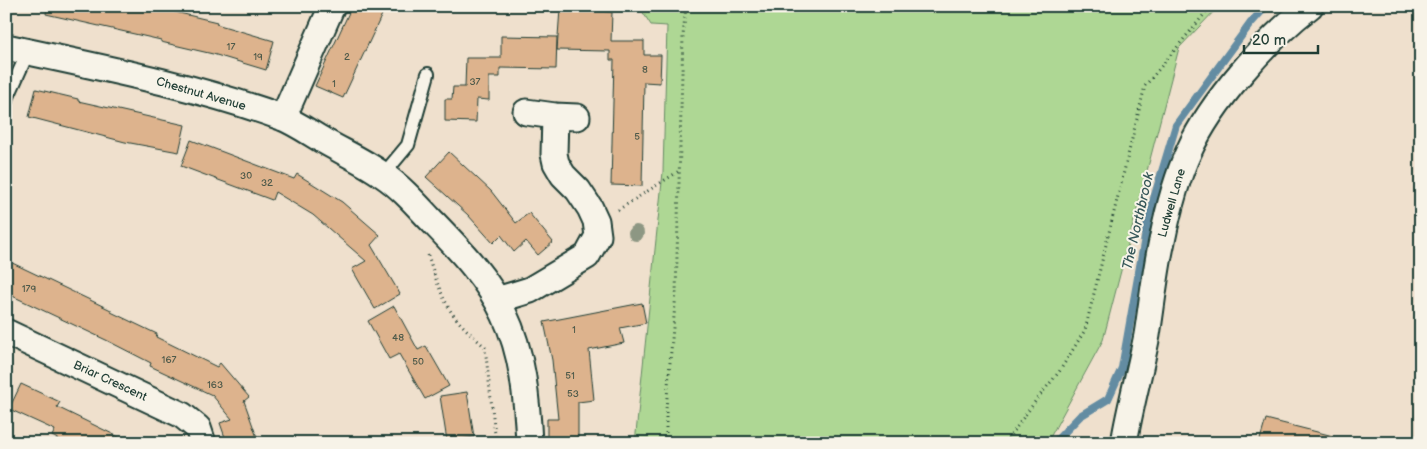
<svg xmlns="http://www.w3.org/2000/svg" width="1427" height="449" font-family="'Balsamiq Sans',sans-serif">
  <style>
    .green { fill: #aed794; stroke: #668a64 }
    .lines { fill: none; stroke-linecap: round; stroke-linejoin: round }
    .stream { stroke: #638ca2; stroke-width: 8 }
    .building { fill: #ddb38d; stroke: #1f3d34 }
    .lane-casing { stroke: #1f3d34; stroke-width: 16 }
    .street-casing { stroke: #1f3d34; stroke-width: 29 }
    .path { stroke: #1f3d34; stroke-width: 3; stroke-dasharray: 1 4; stroke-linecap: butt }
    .lane { stroke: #f7f3e8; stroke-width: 12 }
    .street { stroke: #f7f3e8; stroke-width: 25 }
    .tree { fill: #8d9783 }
    .labels { text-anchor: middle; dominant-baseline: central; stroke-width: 4; stroke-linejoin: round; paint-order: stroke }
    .number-label { font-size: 10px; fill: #4e5a4a }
    .street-label { font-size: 12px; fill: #1f3d34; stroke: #f7f3e8 }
    .water-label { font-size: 14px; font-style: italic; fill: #365759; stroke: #f7f3e8 }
  </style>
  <rect width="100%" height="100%" fill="#efe0cd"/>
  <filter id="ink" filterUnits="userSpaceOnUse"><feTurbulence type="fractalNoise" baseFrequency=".02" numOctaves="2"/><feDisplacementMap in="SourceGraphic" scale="10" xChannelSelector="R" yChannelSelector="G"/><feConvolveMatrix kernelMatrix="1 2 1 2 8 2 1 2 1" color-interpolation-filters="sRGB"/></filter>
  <g filter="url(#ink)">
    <path class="green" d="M618,6H1219L1179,48L1103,340L1047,443H635L663,172L667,26L651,25L642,11L618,9Z"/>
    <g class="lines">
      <path class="stream" d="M1054,443L1080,416L1108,399L1122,368L1149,215L1176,125L1250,24L1266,6"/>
    </g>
    <path class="building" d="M47,6H150L217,22L216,24L274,41L266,70L213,54L161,42V40L46,14Z
      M352,6H386L343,98L315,86Z
      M560,9L612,12L611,41H644V55H661L660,83L644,82L642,186L611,185L614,60H610V51L557,50Z
      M501,36L557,37L556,69L500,68V77H489V100L477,99L476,122L445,121V99H452L453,87H465L466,58H501Z
      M36,89L78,99V101L185,125L179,152L125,142L29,117Z
      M191,140L294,179L297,174L342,202L380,235L371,245L400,294L375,309L352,269L366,261L313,215L275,192L272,200L181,166Z
      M449,152L491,191L516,223L529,213L553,242L538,255L526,241L514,252L501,235L493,243L468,215L426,177Z
      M6,260L111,310V312L157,334L156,337L217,367L220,363L249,397L244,401L259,443H227L220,423L232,419L212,395L150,366L151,363L106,340L6,293Z
      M642,303L646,323L620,328L624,343L589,350L594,400L578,402V443H547V419H558L552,360L544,322Z
      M394,306L418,350L426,346L449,386L425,399L399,354L389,359L368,321Z
      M21,384L60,402L57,407L131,443H66L52,436L55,430L9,409Z
      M467,392L474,437L447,441L440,396Z
      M1266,419L1333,436L1332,443H1259Z"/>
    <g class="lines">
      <g class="lane-casing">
        <path id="lane" d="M6,101L28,52
          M383,175L408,145L428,74"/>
      </g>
      <g class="street-casing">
        <path id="street" d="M6,47C98,67 192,85 281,117C296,123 310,133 324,141C343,152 365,162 383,175C401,187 415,203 430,219C458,248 487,277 504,314C523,353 527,400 529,443
          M526,112L555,116L577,117
          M283,118L332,6
          M497,300L530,290L587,256L598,236L596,221L590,208L578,190L563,175L556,163L554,154L555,116
          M6,332L182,415L198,428L203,443
          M1124,443C1130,407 1140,371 1147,335C1152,304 1155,272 1162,241C1168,211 1176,179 1189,151C1211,102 1267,39 1310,6"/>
      </g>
      <path class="path" d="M618,210L679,171
        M428,255C434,274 440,293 450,310C459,324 473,336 485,347L496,443
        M666,443V409L676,293L683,36L686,6
        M1005,443L1037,399L1059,372L1085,330L1145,86L1211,6"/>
      <use href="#lane" class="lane"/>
      <use href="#street" class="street"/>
    </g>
    <circle class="tree" cx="636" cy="233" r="8"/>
  </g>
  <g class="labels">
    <g class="number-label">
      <text x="231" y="47">17</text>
      <text x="258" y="57">19</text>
      <text x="347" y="57">2</text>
      <text x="645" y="70">8</text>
      <text x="475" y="82">37</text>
      <text x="334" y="84">1</text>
      <text x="637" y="137">5</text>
      <text x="246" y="176">30</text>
      <text x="267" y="183">32</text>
      <text x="29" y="289">179</text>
      <text x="574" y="330">1</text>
      <text x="398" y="338">48</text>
      <text x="169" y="360">167</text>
      <text x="418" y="362">50</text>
      <text x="570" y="376">51</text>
      <text x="215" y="385">163</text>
      <text x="573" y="394">53</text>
    </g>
    <g class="street-label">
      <text transform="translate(201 94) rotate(16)">Chestnut Avenue</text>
      <text transform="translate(1172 203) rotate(-74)">Ludwell Lane</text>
      <text transform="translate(110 381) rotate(25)">Briar Crescent</text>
    </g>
    <g class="water-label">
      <text transform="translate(1138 221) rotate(-77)">The Northbrook</text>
    </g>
  </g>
  <rect width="1427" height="449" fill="none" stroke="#f7f3e8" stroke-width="25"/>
  <rect x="12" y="12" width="1402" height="424" fill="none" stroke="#1f3d34" stroke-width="2" filter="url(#ink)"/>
  <path d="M1244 45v8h74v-8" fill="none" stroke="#1f3d34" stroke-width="2.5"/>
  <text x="1252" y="45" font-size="15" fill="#1f3d34" stroke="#f7f3e8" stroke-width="4" paint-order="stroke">20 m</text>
</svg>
